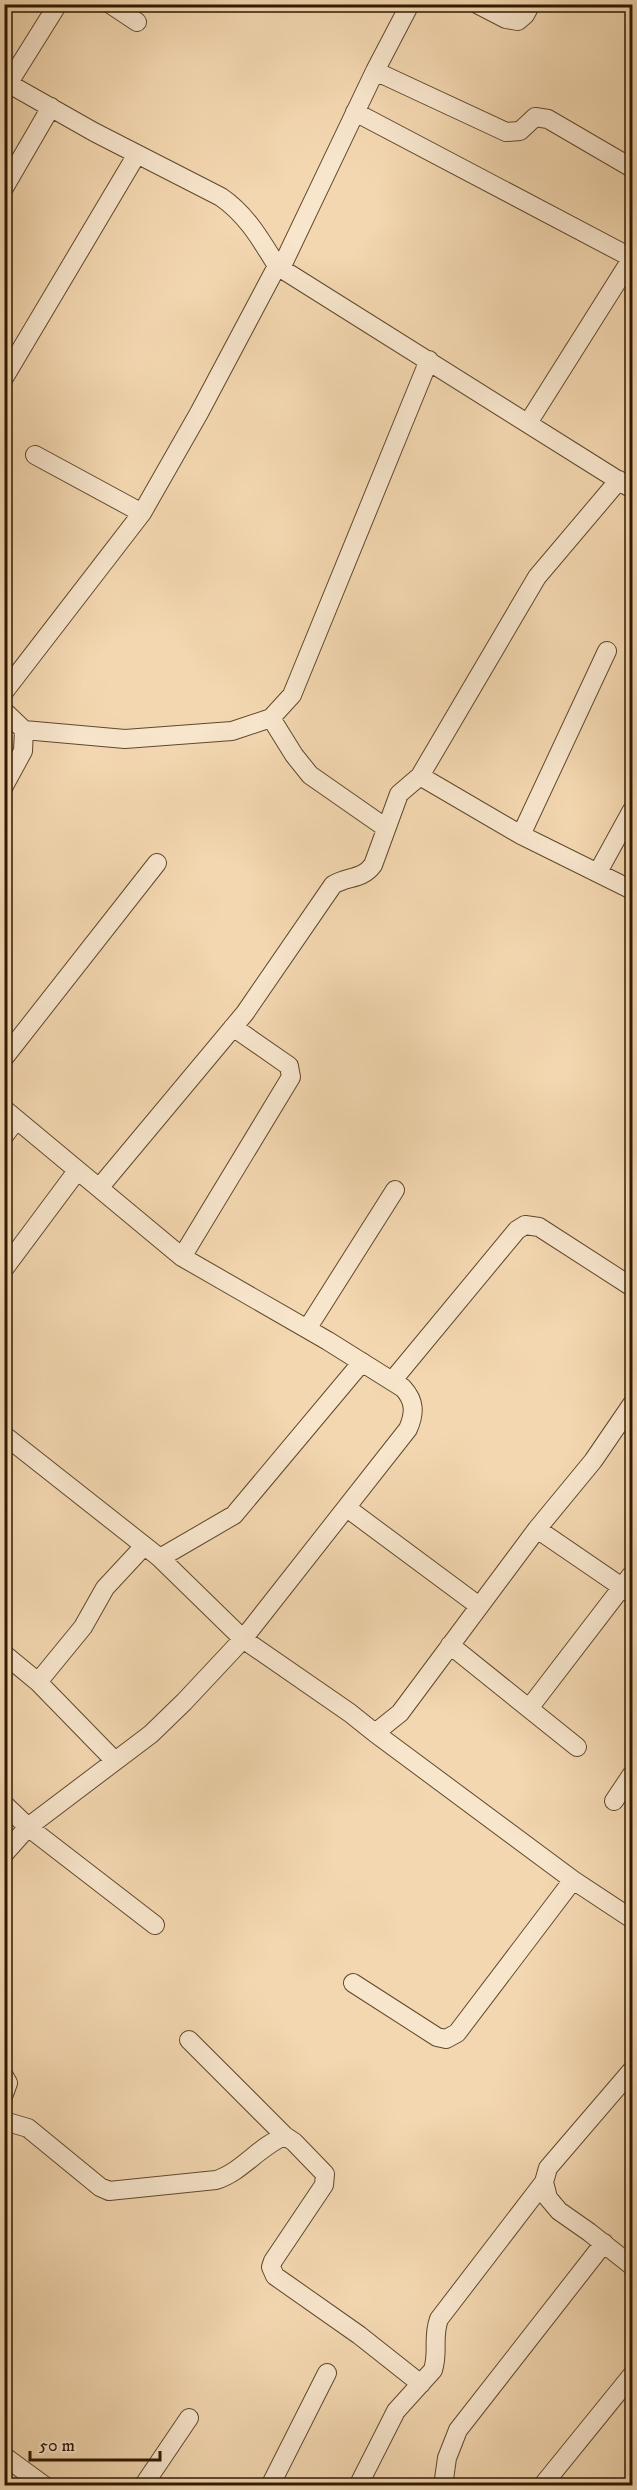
<svg xmlns="http://www.w3.org/2000/svg" width="637" height="2490" font-family="'IM FELL DW Pica',serif">
  <style>
    .lines { fill: none; stroke-linecap: round; stroke-linejoin: round }
    .minor-casing { stroke: #60482c; stroke-width: 20 }
    .minor { stroke: #f7e5cc; stroke-width: 18 }
  </style>
  <rect width="100%" height="100%" fill="#f3d7b0"/>
  <filter id="stains"><feTurbulence type="fractalNoise" baseFrequency=".00333" numOctaves="4"/><feColorMatrix values="0 0 0 0 .2 0 0 0 0 .09 0 0 0 0 .02 0 0 0 .5 -.17"/></filter>
  <radialGradient id="worn" r=".72"><stop offset=".6" stop-color="#630" stop-opacity="0"/><stop offset="1" stop-color="#630" stop-opacity=".3"/></radialGradient>
  <g class="lines">
    <g class="minor-casing">
      <path id="minor" d="M110,4L137,22
        M477,4L506,19L518,21L525,15L531,4
        M375,71L506,132L520,131L535,117L548,119L632,168
        M4,81L94,132L221,197C247,215 261,240 277,266
        M8,84L58,4
        M355,112L632,258L528,423
        M4,188L51,107
        M281,268L375,71L410,4
        M4,378L137,154
        M35,455L142,513
        M619,480L537,577L420,776L521,835L632,890
        M4,692L142,513L199,413L277,266L632,489
        M4,711L24,730L23,751L4,786
        M271,718L294,755L310,775L386,828
        M24,730L125,739L232,731L271,718L292,695L429,360
        M521,835L607,651
        M598,872L632,810
        M4,1058L157,863
        M4,1109L182,1257L328,1341L403,1388C415,1401 415,1413 408,1429L243,1639L184,1702L151,1734L28,1827L4,1854
        M4,1136L16,1120
        M99,1188L245,1013L333,885C347,876 362,880 373,865L399,794L420,776
        M182,1257L291,1077L289,1066L233,1027
        M4,1269L77,1171
        M307,1329L395,1190
        M392,1381L517,1230L525,1225L539,1227L632,1287
        M4,1435L160,1558L243,1639L350,1713L375,1733L400,1713L537,1529L593,1461L632,1404
        M347,1508L479,1606
        M537,1529L632,1594
        M160,1558L234,1515L362,1362
        M450,1645L577,1747
        M4,1654L38,1682L115,1761
        M38,1682L83,1627L105,1588L144,1546
        M530,1707L632,1574
        M375,1733L573,1880L632,1919
        M614,1801L632,1774
        M4,1804L28,1827L155,1925
        M353,1983L437,2037L446,2039L457,2033L573,1880
        M189,2040L285,2136
        M632,2070L548,2168L544,2182L548,2198L559,2211L589,2232L632,2266
        M4,2076L8,2083L4,2094
        M4,2121L28,2128L100,2187L109,2191L216,2180C242,2172 259,2146 285,2136L294,2142L325,2174L324,2185L273,2261L271,2267L275,2276L359,2335L421,2384
        M4,2456L45,2486
        M143,2486L189,2418
        M270,2486L327,2373
        M358,2486L396,2411L433,2370C439,2351 432,2338 439,2319L544,2182
        M443,2486L447,2458L458,2430L604,2243
        M542,2486L632,2375"/>
    </g>
    <use href="#minor" class="minor"/>
  </g>
  <rect width="637" height="2490" fill="none" stroke="#f3d7b0" stroke-width="24"/>
  <rect x="6" y="6" width="625" height="2478" fill="none" stroke="#2f1800" stroke-width="3"/>
  <rect x="12" y="12" width="613" height="2466" fill="none" stroke="#2f1800" stroke-width="1.5"/>
  <path d="M30 2451v9h130v-9" fill="none" stroke="#2f1800" stroke-width="3"/>
  <text x="39" y="2451" font-size="18" fill="#2f1800" stroke="#f7e5cc" stroke-width="4.5" paint-order="stroke">50 m</text>
  <rect width="100%" height="100%" filter="url(#stains)"/>
  <rect width="100%" height="100%" fill="url(#worn)"/>
</svg>
